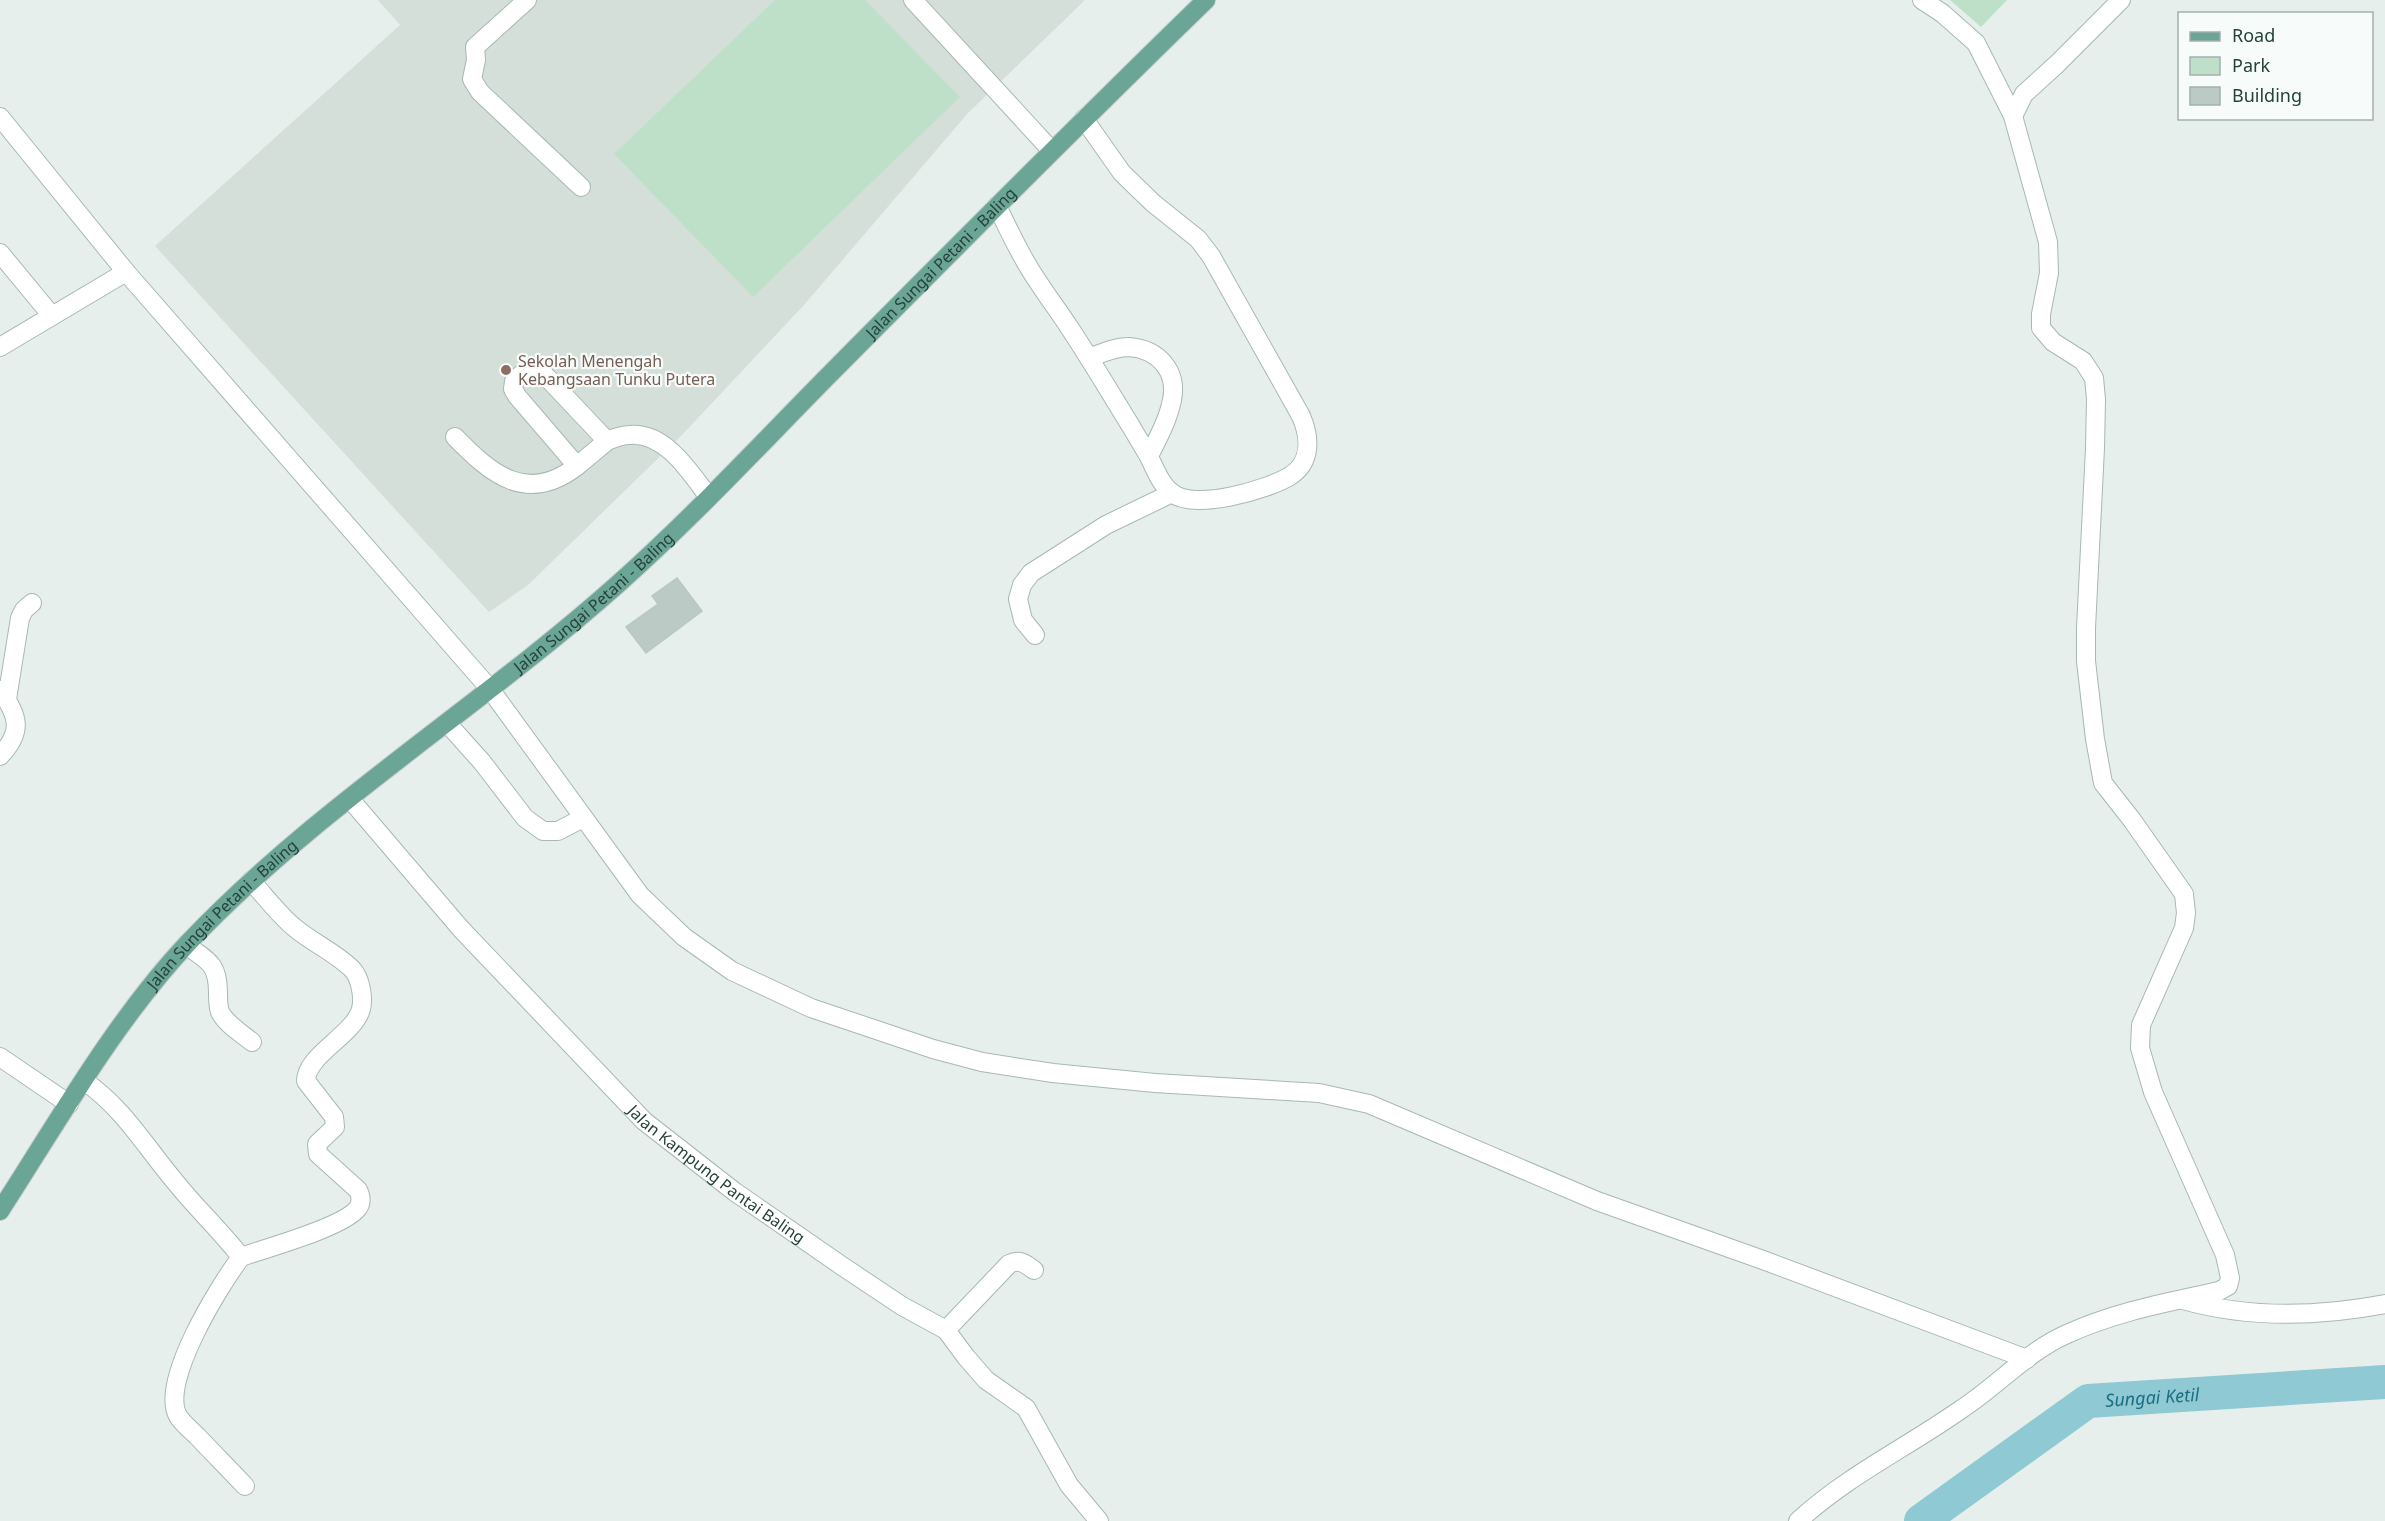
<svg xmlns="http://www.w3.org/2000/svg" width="2385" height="1521" font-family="'Noto Sans',sans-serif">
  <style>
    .built { fill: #d4dfda }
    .green { fill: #bfe0c8 }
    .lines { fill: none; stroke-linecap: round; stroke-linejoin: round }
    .river { stroke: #8ec9d4; stroke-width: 34 }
    .building { fill: #bbcac4; stroke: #b8c9c2; stroke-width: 1.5 }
    .minor-casing { stroke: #a8b8b2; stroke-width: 20 }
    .major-casing { stroke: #c2cac8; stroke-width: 20 }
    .minor { stroke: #fff; stroke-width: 18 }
    .major { stroke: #6aa596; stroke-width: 18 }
    .education-dot { fill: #8d6e63; stroke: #f7fbf9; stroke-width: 2 }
    .labels { text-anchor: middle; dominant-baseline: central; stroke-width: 4.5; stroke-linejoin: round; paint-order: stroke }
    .street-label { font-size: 16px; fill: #24423a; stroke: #f7fbf9 }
    .education-label { font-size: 16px; fill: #785e54; stroke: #f7fbf9; text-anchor: start }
    .water-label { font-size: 18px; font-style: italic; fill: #1c6f80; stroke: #f7fbf9 }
  </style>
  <rect width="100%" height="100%" fill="#e6efeb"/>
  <path class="built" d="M378,0H1085L968,113L804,305L681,436L528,585L489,612L155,246L400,25Z"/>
  <path class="green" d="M775,0H865L960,97L753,297L614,154Z
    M1950,0H2007L1981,27Z"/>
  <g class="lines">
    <path class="river" id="s1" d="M1921,1521L2088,1401L2385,1382"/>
  </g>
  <path class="building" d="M677,578L702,611L646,653L626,627L658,604L652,596Z"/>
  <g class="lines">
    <g class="minor-casing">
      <g id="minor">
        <path d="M527,0L475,47L476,60L472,79L480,92L581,187"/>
        <path d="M913,0L1052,151"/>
        <path d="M2013,116L2024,94L2057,64L2121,0"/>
        <path d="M0,117L126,272L490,689L640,895L684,937L732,971L811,1008L933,1049L982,1062L1053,1073L1155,1083L1319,1093L1369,1104L1597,1201L1763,1260L2027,1359"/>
        <path d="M997,206C1006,224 1014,242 1024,259C1037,283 1054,304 1069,327C1091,360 1111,394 1132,428C1137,437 1143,446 1148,455C1155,468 1160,484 1172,493C1194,511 1267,490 1290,476C1312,462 1310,437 1301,416L1211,256L1198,239L1153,203L1122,173L1084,119"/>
        <path d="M0,253L52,316"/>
        <path d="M0,347L126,272"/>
        <path d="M1089,358C1102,353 1115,347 1129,347C1158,349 1178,371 1172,400C1168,420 1158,438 1149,456"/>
        <path d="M455,437C491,474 527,505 577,466"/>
        <path d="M607,441L577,466L517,396L513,389L514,381C521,374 529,367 540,370L607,441C614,438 622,435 630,435C665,432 690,472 708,496"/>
        <path d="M1035,635L1023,620L1018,599L1022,585L1031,573L1106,525L1172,493"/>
        <path d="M0,690C19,716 23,732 0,756"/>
        <path d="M7,699L20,618L24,610L32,603"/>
        <path d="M447,723L482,762L525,818L543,831H558L583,818"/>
        <path id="s2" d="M350,799L461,929L644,1121L735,1192L842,1266L902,1306L946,1330L966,1357L986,1380L1026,1408L1069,1485L1099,1521"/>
        <path d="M186,945C208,961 218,963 218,993C218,999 218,1006 220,1012C226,1024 241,1033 252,1042"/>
        <path d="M0,1057L69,1104"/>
        <path d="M84,1081C123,1107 147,1149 177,1184C197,1209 221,1231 241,1257C220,1285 159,1382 178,1416C182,1423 191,1430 197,1436C213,1453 229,1469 245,1486"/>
        <path d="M241,1257C266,1248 344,1227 358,1208C362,1202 361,1196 358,1190L318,1154L317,1144L335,1127L334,1117L306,1081C306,1055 354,1035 361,1009C364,997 360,977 352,969C336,953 313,943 295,928C279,915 265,896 251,881"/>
        <path d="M2183,1300C2250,1319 2317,1317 2385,1304"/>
        <path d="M946,1330L1009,1264C1020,1259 1024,1263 1034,1270"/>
        <path d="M1798,1521C1848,1475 1908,1447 1963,1408C1998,1385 2028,1351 2067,1334C2118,1311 2166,1303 2219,1291L2228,1286L2230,1278L2225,1255L2153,1092L2140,1048L2141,1025L2184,928L2186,913L2184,894L2132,820L2103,783L2095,739L2086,661V628L2095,448L2096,399L2094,378L2083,361L2053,342L2041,328V314L2049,273L2048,242L2013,116L1976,43L1942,13L1922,0"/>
      </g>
    </g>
    <g class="major-casing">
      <g id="major">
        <path id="s3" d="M0,1211C57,1123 116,1019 188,943C317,807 479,708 618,584C691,519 758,447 827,377C952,251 1078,124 1206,0"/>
      </g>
    </g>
    <use href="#minor" class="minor"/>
    <use href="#major" class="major"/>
  </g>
  <circle class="education-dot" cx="506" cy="370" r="6"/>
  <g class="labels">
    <g class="street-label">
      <text stroke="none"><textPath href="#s3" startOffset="1344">Jalan Sungai Petani - Baling</textPath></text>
      <text stroke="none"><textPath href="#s3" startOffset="858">Jalan Sungai Petani - Baling</textPath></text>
      <text stroke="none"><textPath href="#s3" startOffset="372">Jalan Sungai Petani - Baling</textPath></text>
      <text stroke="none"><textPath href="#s2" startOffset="526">Jalan Kampung Pantai Baling</textPath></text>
    </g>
    <g class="education-label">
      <text x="518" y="361">Sekolah Menengah<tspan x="518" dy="18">Kebangsaan Tunku Putera</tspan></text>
    </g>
    <g class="water-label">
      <text stroke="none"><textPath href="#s1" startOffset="270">Sungai Ketil</textPath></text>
    </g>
  </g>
  <rect x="2178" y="12" width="195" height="108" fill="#f7fbf9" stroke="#a3b1ad" stroke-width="1.5"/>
  <rect x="2190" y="32" width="30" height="9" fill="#6aa596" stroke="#a3b1ad" stroke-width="1.5"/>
  <text x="2232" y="42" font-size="18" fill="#24423a">Road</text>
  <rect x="2190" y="57" width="30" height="18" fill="#bfe0c8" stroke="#a3b1ad" stroke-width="1.5"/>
  <text x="2232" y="72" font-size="18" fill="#24423a">Park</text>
  <rect x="2190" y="87" width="30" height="18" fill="#bbcac4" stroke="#a3b1ad" stroke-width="1.5"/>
  <text x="2232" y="102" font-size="18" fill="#24423a">Building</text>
</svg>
